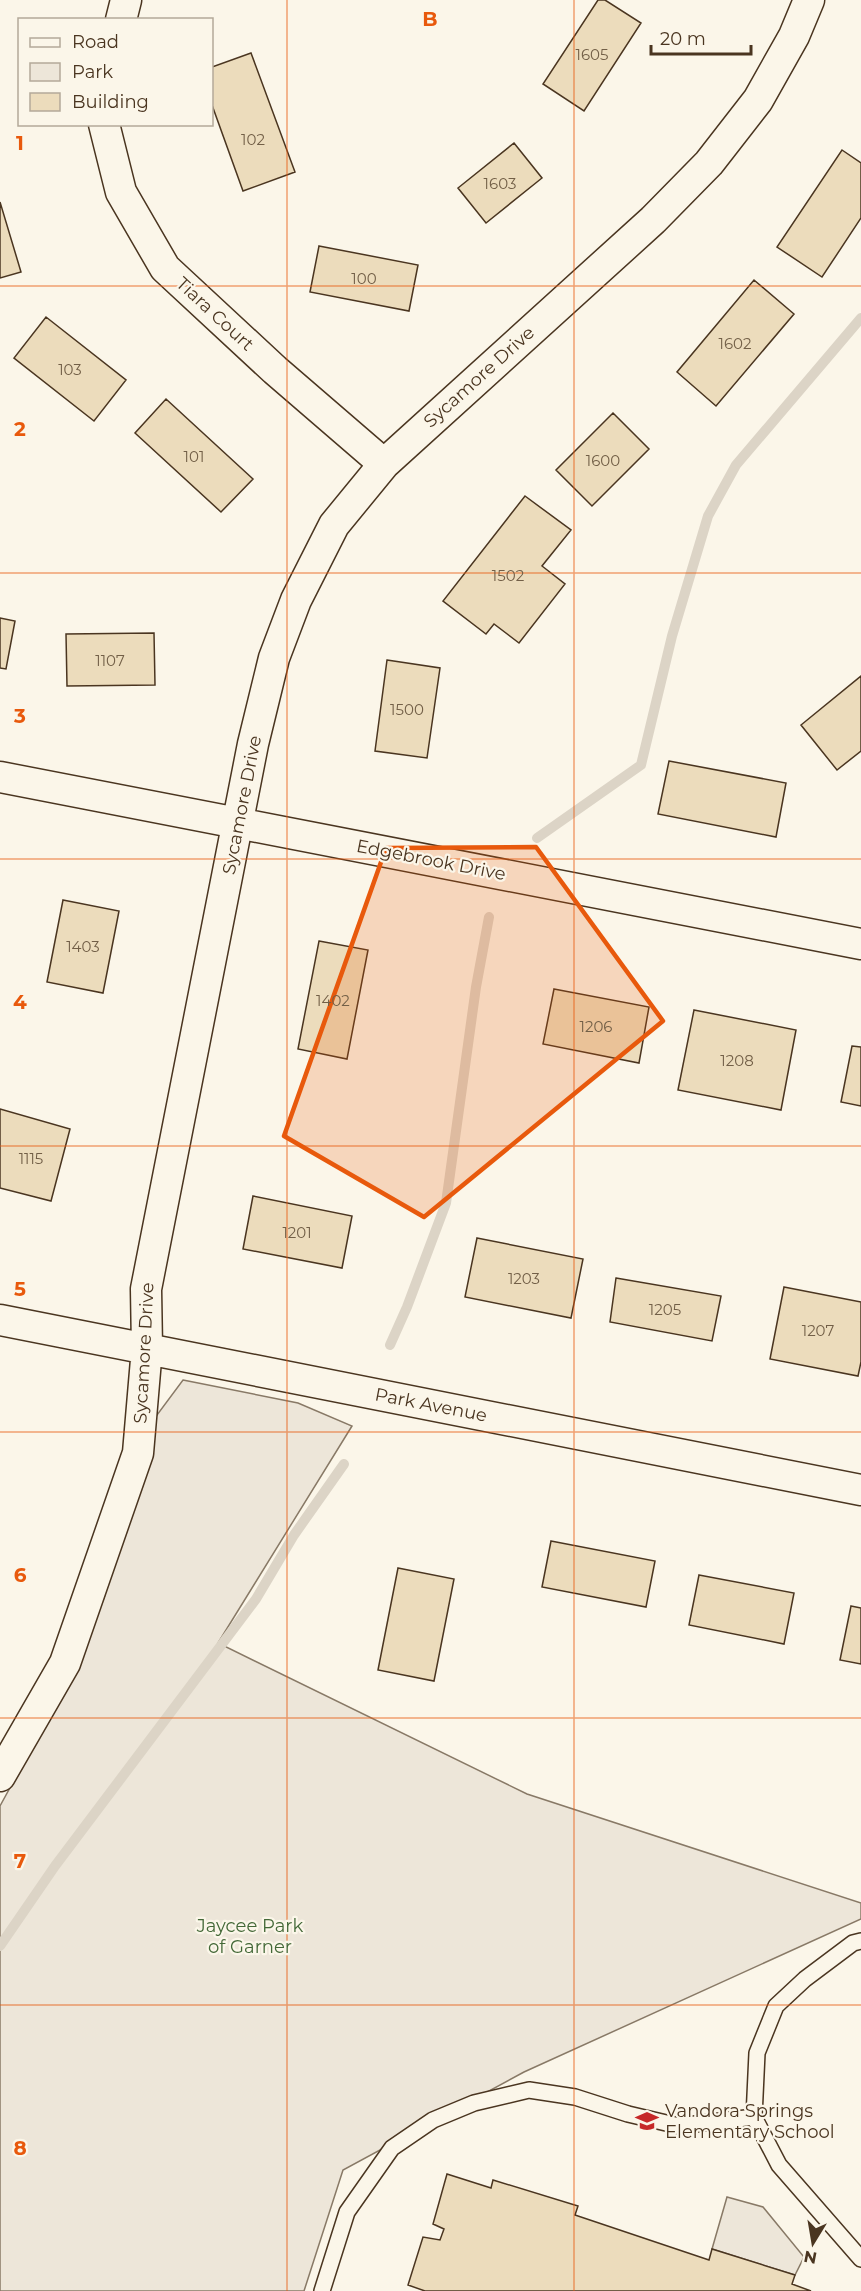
<svg xmlns="http://www.w3.org/2000/svg" width="861" height="2291" font-family="Montserrat,sans-serif">
  <style>
    .green { fill: #ede6d9; stroke: #887966; stroke-width: 1.5 }
    .lines { fill: none; stroke-linecap: round; stroke-linejoin: round }
    .stream { stroke: #dcd4c6; stroke-width: 10 }
    .building { fill: #ecdcbc; stroke: #4a3520; stroke-width: 1.5 }
    .service-casing { stroke: #4a3520; stroke-width: 18 }
    .minor-casing { stroke: #4a3520; stroke-width: 33 }
    .service { stroke: #fbf6e9; stroke-width: 15 }
    .minor { stroke: #fbf6e9; stroke-width: 30 }
    .marked { fill: #e8590c; fill-opacity: 0.2; stroke: #e8590c; stroke-width: 4.5; stroke-linejoin: round }
    .grid { fill: none; stroke: #e8590c; stroke-width: 1.5; stroke-opacity: 0.55 }
    .labels { text-anchor: middle; dominant-baseline: central; stroke-width: 4.5; stroke-linejoin: round; paint-order: stroke }
    .number-label { font-size: 15px; fill: #725f47 }
    .street-label { font-size: 18px; fill: #4a3520; stroke: #fbf6e9 }
    .park-label { font-size: 18px; fill: #436837; stroke: #fbf6e9 }
    .poi-label { font-size: 18px; fill: #4a3520; stroke: #fbf6e9; text-anchor: start }
    .grid-label { font-size: 20px; text-anchor: middle; font-weight: bold; fill: #e8590c; stroke: #fbf6e9; stroke-width: 4.5; stroke-linejoin: round; paint-order: stroke }
  </style>
  <rect width="100%" height="100%" fill="#fbf6e9"/>
  <path class="green" d="M183,1380L298,1403L352,1426L218,1643L527,1794L861,1903V1919L524,2072L343,2170L304,2291H0V1806L58,1700L76,1674L86,1636L104,1598L151,1423Z
    M727,2197L763,2207L804,2257L795,2275L712,2249Z"/>
  <g class="lines">
    <path class="stream" d="M537,838L641,765L672,636L708,516L736,465L861,318
      M390,1345L407,1307L446,1203L476,987L489,917
      M0,1946L55,1866L256,1599L294,1535L344,1464"/>
  </g>
  <path class="building" d="M598,0H605L641,23L584,111L543,84Z
    M251,53L295,172L243,191L212,105V67Z
    M514,143L542,178L486,223L458,188Z
    M842,150L861,163V218L822,277L777,247Z
    M0,202L21,272L0,278Z
    M319,246L418,265L409,311L310,292Z
    M754,280L794,314L716,406L677,372Z
    M46,317L126,380L94,421L14,358Z
    M166,399L253,479L221,512L135,433Z
    M613,413L649,449L592,506L556,470Z
    M525,496L571,530L542,566L565,584L519,643L494,624L486,634L443,601Z
    M0,618L15,621L6,669L0,668Z
    M154,633L155,685L67,686L66,634Z
    M387,660L440,668L427,758L375,751Z
    M861,676V751L837,770L801,725Z
    M669,761L786,783L776,837L658,814Z
    M63,900L119,911L103,993L47,982Z
    M319,941L368,950L347,1059L298,1049Z
    M554,989L649,1007L639,1063L543,1044Z
    M694,1010L796,1030L781,1110L678,1090Z
    M852,1046L861,1047V1106L841,1102Z
    M0,1109L70,1129L51,1201L0,1188Z
    M253,1196L352,1216L342,1268L243,1249Z
    M477,1238L583,1259L571,1318L465,1297Z
    M616,1278L721,1296L712,1341L610,1322Z
    M784,1287L861,1302V1362L858,1376L770,1359Z
    M551,1541L655,1561L646,1607L542,1587Z
    M398,1568L454,1579L434,1681L378,1670Z
    M699,1575L794,1593L784,1644L689,1625Z
    M851,1606L861,1608V1664L840,1660Z
    M447,2174L491,2188L493,2180L578,2206L575,2215L709,2260L712,2249L795,2275L792,2284L811,2291H425L408,2285L423,2237L440,2240L444,2229L433,2224Z"/>
  <g class="lines">
    <g class="service-casing">
      <path id="service" d="M861,1941L853,1943L805,1979L776,2006L757,2053L754,2117L779,2165L861,2259
        M322,2291L347,2212L392,2148L433,2120L474,2103L529,2090L575,2097L628,2114L679,2126L754,2117"/>
    </g>
    <g class="minor-casing">
      <path id="minor" d="M121,20L126,0
        M104,124L121,192L165,268L275,370L384,464
        M0,777L861,944
        M0,1320L861,1490
        M0,1776L65,1663L138,1453L147,1348L146,1289L253,744L274,658L296,600L334,525L384,464L653,220L709,163L758,100L794,36L809,0"/>
    </g>
    <use href="#service" class="service"/>
    <use href="#minor" class="minor"/>
  </g>
  <path class="marked" d="M536,847L663,1021L424,1217L284,1136L386,848Z"/>
  <path class="grid" d="M287,0V2291M574,0V2291M0,286H861M0,573H861M0,859H861M0,1146H861M0,1432H861M0,1718H861M0,2005H861"/>
  <defs>
    <g id="school-bare" transform="scale(1.8)"><path d="M0-5L7-2L0 1L-7-2ZM-4 1L0 2.5L4 1V4Q0 6-4 4Z" fill="#c62828" stroke="#fbf6e9" stroke-width="2.5" paint-order="stroke"/></g>
  </defs>
  <g fill-rule="evenodd">
    <use href="#school-bare" x="647" y="2121"/>
  </g>
  <g class="labels">
    <g class="number-label">
      <text x="592" y="54">1605</text>
      <text x="253" y="139">102</text>
      <text x="500" y="183">1603</text>
      <text x="364" y="278">100</text>
      <text x="735" y="343">1602</text>
      <text x="70" y="369">103</text>
      <text x="194" y="456">101</text>
      <text x="603" y="460">1600</text>
      <text x="508" y="575">1502</text>
      <text x="110" y="660">1107</text>
      <text x="407" y="709">1500</text>
      <text x="83" y="946">1403</text>
      <text x="333" y="1000">1402</text>
      <text x="596" y="1026">1206</text>
      <text x="737" y="1060">1208</text>
      <text x="31" y="1158">1115</text>
      <text x="297" y="1232">1201</text>
      <text x="524" y="1278">1203</text>
      <text x="665" y="1309">1205</text>
      <text x="818" y="1330">1207</text>
    </g>
    <g class="street-label">
      <text transform="translate(215 314) rotate(43)">Tiara Court</text>
      <text transform="translate(479 377) rotate(-42)">Sycamore Drive</text>
      <text transform="translate(242 805) rotate(-79)">Sycamore Drive</text>
      <text transform="translate(431 860) rotate(11)">Edgebrook Drive</text>
      <text transform="translate(144 1353) rotate(-87)">Sycamore Drive</text>
      <text transform="translate(431 1405) rotate(11)">Park Avenue</text>
    </g>
    <g class="park-label">
      <text x="250" y="1926">Jaycee Park<tspan x="250" dy="21">of Garner</tspan></text>
    </g>
    <g class="poi-label">
      <text x="665" y="2111">Vandora Springs<tspan x="665" dy="21">Elementary School</tspan></text>
    </g>
  </g>
  <g class="grid-label">
    <text x="430" y="26">B</text>
    <text x="20" y="150">1</text>
    <text x="20" y="436">2</text>
    <text x="20" y="723">3</text>
    <text x="20" y="1009">4</text>
    <text x="20" y="1296">5</text>
    <text x="20" y="1582">6</text>
    <text x="20" y="1868">7</text>
    <text x="20" y="2155">8</text>
  </g>
  <rect x="18" y="18" width="195" height="108" fill="#fbf6e9" stroke="#b4a999" stroke-width="1.5"/>
  <rect x="30" y="38" width="30" height="9" fill="#fbf6e9" stroke="#b4a999" stroke-width="1.5"/>
  <text x="72" y="48" font-size="18" fill="#4a3520">Road</text>
  <rect x="30" y="63" width="30" height="18" fill="#ede6d9" stroke="#b4a999" stroke-width="1.5"/>
  <text x="72" y="78" font-size="18" fill="#4a3520">Park</text>
  <rect x="30" y="93" width="30" height="18" fill="#ecdcbc" stroke="#b4a999" stroke-width="1.5"/>
  <text x="72" y="108" font-size="18" fill="#4a3520">Building</text>
  <g transform="translate(813 2243) rotate(191)" stroke="#fbf6e9" stroke-width="4.5" paint-order="stroke">
  <path d="M0-4.5L10 22L0 15L-10 22Z" fill="#4a3520"/>
  <text y="-9" font-size="16" font-weight="bold" text-anchor="middle" fill="#4a3520">N</text>
  </g>
  <path d="M651 45v9h100v-9" fill="none" stroke="#4a3520" stroke-width="3"/>
  <text x="660" y="45" font-size="18" fill="#4a3520" stroke="#fbf6e9" stroke-width="4.5" paint-order="stroke">20 m</text>
</svg>
